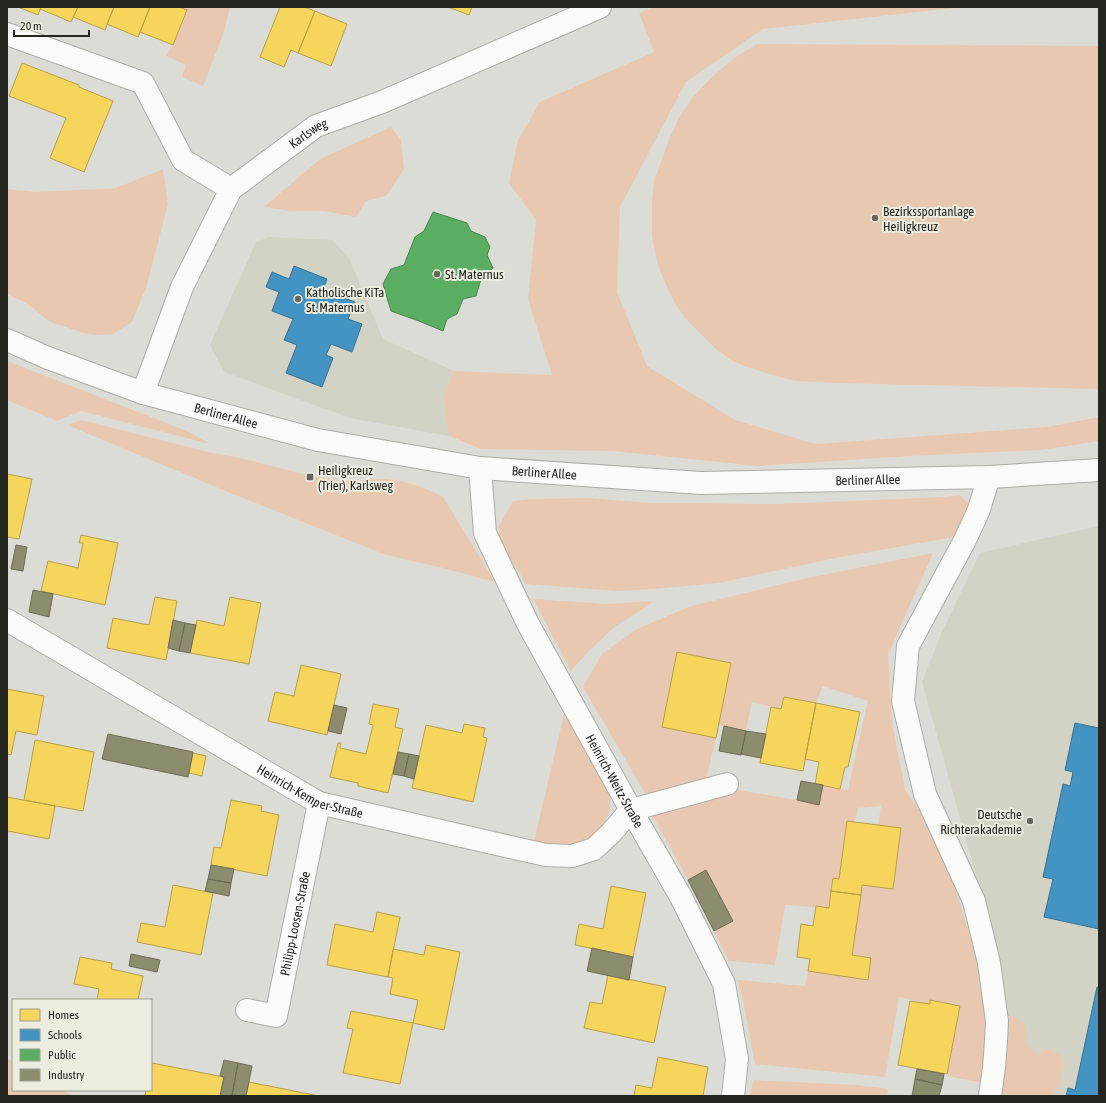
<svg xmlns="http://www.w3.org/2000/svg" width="1106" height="1103" font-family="'Asap Condensed',sans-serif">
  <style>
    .built { fill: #d2d3c5 }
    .green { fill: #e9c8b1 }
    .homes { fill: #f6d55c; stroke: #b8a04a }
    .schools { fill: #4393c3; stroke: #3a7292 }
    .public { fill: #5aae61; stroke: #4a854e }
    .industry { fill: #8c8c6e; stroke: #6d6d57 }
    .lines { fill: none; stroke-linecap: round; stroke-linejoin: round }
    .minor-casing { stroke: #acaca7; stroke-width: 24 }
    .minor { stroke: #fafaf9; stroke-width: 22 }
    .poi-dot { fill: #666660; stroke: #eceddf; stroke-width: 1.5 }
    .labels { text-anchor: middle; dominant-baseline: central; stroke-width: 4; stroke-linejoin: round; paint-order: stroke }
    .street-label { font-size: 13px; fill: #262621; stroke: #eceddf }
    .poi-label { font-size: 13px; fill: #262621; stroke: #eceddf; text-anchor: start }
  </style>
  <rect width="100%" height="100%" fill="#dcdcd6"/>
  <path class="built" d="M269,237L332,240L349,258L383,339L454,371L443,397L449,436L350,418L224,372L210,345L256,242Z
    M1099,526V1096H1004L1010,1040L1000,961L922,682L941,634L980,553Z"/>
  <path class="green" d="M179,7H230L223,35L203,86L182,77L186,65L166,56L173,45L187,11Z
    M653,7H954V8L763,29L686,82L620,207L617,292L647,366L735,420L816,444L1047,427L1099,417V441L1041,450L910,456L757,466L614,451L481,449L449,436L443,397L454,371L552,375L528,299L536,220L509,183L518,140L540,102L654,52L639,13Z
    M757,44L1099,46V389L835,383L795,381L769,374L742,365L731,360L716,349L685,318L674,302L666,285L657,262L652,236V201L654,181L670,137L680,116L693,97L712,77L734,58Z
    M391,127L401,140L404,169L386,196L366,201L356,217L324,211H291L264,207L320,159Z
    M163,169L168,204L147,285L132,322L113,334L95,335L84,333L50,322L28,304L7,294V189L37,192L116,188Z
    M7,361L187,431L210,444L81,411L57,421L7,400Z
    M82,420L212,453C242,457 270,466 299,473C312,476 325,478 338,480C352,482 365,480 378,479C401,479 423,486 443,497L495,582L439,567L386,555L228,492L67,425Z
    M959,495L968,503V517L960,536L835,558L719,583L653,589L618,591L526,584L499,540V526L513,501L531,499L586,498L652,503L780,504L943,497Z
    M933,553L888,654L892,723L905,789L943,848L986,989L988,1084L952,1077L947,1074L960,1006L931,1000L930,1004L899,997L885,1077L755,1064L744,1005L738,980L805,986L808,971L868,979L871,958L852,955L862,885L893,889L901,829L878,825L881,806L858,808L855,822L847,821L839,879L833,878L829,908L785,905L775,965L729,961L714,931L732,921L706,870L688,880L651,813L739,790L819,804L823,785L848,790L868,701L823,686L816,703L784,697L781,709L752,702L746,731L718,725L731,663L677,652L662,727L716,738L706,779L648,798L583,687L602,654L635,630L691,606L807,578Z
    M533,599L606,604L654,601L612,629L585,655L571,671Z
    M565,710L610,787V811L599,832L576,846L564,848L534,841Z
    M1009,1016C1013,1016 1015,1017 1018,1019C1032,1027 1020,1035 1027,1045C1028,1047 1033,1049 1035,1051L1037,1057L1045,1049H1048L1051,1050L1054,1053L1060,1054L1062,1057L1063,1067L1060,1084L1052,1096H999L1004,1018Z
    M7,1058L13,1062V1090H63L73,1096H7Z
    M753,1080L858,1085L888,1089L887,1096H750Z"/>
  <path class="homes" d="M18,7H41L38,15Z
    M41,7H78L71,22L40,9Z
    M78,7H114L105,30L73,17Z
    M114,7H150L138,37L107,24Z
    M150,7H179L187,10L173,45L140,32Z
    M280,7H304L315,11L298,53L291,50L284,67L260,57Z
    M448,7H472L469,15Z
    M315,11L347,24L331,66L298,53Z
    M22,63L79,85V87L113,101L84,172L50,158L66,118L9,96Z
    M7,474L32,479L19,539L7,537Z
    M81,535L118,543L105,605L41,591L48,561L78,568L83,543H79Z
    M155,597L177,601L166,660L107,648L113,618L149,625Z
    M230,597L261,603L249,664L190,653L197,620L224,626Z
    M677,652L731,663L716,738L662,727Z
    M301,665L341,674L327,735L268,721L275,692L294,696Z
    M7,689L44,696L37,735L16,731L11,755L7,754Z
    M784,697L816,703L803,771L760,763L771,707L781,709Z
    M816,703L860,712L848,767H845L840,789L815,784L819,762L805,759Z
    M373,704L399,709L395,727L403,729L388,793L358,786V783L330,777L338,743H341L340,748L366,754L373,725L369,724Z
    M464,724L485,728L483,737L487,738L473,802L412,788L426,725L462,733Z
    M35,740L94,752L83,811L24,800Z
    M193,753L206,756L202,776L189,773Z
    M7,797L55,806L49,839L8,831L7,836Z
    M231,800L262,806L261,811L279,815L267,876L211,865L214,847L221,848Z
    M847,821L901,828L893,889L862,885L861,895L831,891L833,878L839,879Z
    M173,885L213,893L201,955L137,942L141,923L165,927Z
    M611,886L646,893L633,957L575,945L579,924L603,929Z
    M831,891L861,895L852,955L871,958L868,980L808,971L810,959L797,957L801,924L813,926L816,906L829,908Z
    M377,912L400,917L388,977L327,965L335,924L373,932Z
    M426,945L460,952L444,1030L413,1023L418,1000L390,994L393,978L388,977L393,949L424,955Z
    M80,957L112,963L111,969L143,976L138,1000H97L99,989L74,984Z
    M608,975L666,987L654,1043L584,1028L590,1002L602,1004Z
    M930,1000L960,1006L947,1074L898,1065L910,1001L930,1004Z
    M351,1011L413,1023L400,1084L343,1073L353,1029L347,1028Z
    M658,1057L708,1067L703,1096H634L636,1085L652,1088Z
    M152,1063L224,1077L220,1096H145L146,1090H151Z
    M249,1082L319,1096H246Z"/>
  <path class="schools" d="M294,266L327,279L323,290L355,302L348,319L362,324L352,352L331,344L326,355L333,358L322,387L286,373L297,345L284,340L293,319L272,311L279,292L266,287L272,272L289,279Z
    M1075,723L1099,728V929L1044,917L1053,879L1043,877L1063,784L1070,786L1073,772L1065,770Z
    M1097,987L1099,988V1096H1066L1068,1088L1075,1090Z"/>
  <path class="public" d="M433,212L467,223L471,231L485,237L490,247L487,255L493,268L481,279L476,296L463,299L457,314L447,319L443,331L419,321L391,311L383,284L391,269L404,265L415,237L424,231Z"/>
  <path class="industry" d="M16,545L27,547L23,571L11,569Z
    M33,590L53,594L49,617L29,612Z
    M173,620L185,623L179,651L168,648Z
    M185,623L196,625L190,653L179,651Z
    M334,705L347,708L341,734L328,731Z
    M724,726L746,731L741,755L719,751Z
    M746,731L766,734L761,758L741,754Z
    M108,734L193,752L188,777L102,759Z
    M398,752L409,754L404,776L393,774Z
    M409,754L419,756L414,779L404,776Z
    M801,781L823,785L819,805L797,800Z
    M211,865L234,869L231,883L208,879Z
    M706,870L733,921L714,931L688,880Z
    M208,879L231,883L229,896L205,891Z
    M592,948L633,957L629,980L587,971Z
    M131,954L160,960L157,972L129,966Z
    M224,1060L238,1063L232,1096H220L224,1077L220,1076Z
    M238,1063L252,1066L246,1096L232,1095Z
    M917,1069L944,1074L942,1085L915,1079Z
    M915,1079L942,1085L939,1096H912Z"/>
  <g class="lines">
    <g class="minor-casing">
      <g id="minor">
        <path d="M7,34L143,83L183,160L231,189"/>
        <path id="s1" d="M7,340L48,358L143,393L318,440L480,468L701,483L989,477L1099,470"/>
        <path id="s2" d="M143,393L182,287L231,189L316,126L382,102L600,7"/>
        <path id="s3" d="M480,468L485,533L528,624L631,810L681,897L724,984L737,1059L733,1096"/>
        <path d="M989,477L978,512L965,540L908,646L903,701L925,794L974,901L989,963L997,1021L996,1041L994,1068L990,1096"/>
        <path id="s4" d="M7,620L319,803L497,844L546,855L572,856L594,849L611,833L631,810L727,784"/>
        <path id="s5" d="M247,1010L276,1016L319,803"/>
      </g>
    </g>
    <use href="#minor" class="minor"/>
  </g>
  <g class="poi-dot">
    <circle cx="875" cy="218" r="4"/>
    <circle cx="437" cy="274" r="4"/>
    <circle cx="298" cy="299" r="4"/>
    <rect x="306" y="473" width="8" height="8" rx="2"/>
    <circle cx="1030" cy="821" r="4"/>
  </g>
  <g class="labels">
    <g class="street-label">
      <text stroke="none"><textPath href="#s2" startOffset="318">Karlsweg</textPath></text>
      <text stroke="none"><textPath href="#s1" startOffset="232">Berliner Allee</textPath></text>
      <text stroke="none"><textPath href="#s1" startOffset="556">Berliner Allee</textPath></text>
      <text stroke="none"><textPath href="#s1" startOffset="880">Berliner Allee</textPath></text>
      <text stroke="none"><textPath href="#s3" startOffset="345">Heinrich-Weitz-Straße</textPath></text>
      <text stroke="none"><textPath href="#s4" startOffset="349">Heinrich-Kemper-Straße</textPath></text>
      <text stroke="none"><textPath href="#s5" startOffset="124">Philipp-Loosen-Straße</textPath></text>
    </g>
    <g class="poi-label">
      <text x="883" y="211">Bezirkssportanlage<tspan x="883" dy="15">Heiligkreuz</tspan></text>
      <text x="445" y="274">St. Maternus</text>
      <text x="306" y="292">Katholische KiTa<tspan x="306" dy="15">St. Maternus</tspan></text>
      <text x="318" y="470">Heiligkreuz<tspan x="318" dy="15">(Trier), Karlsweg</tspan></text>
      <text x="1022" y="814" text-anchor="end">Deutsche<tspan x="1022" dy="15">Richterakademie</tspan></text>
    </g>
  </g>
  <rect width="1106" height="1103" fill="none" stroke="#262621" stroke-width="16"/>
  <rect x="12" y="999" width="140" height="92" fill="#eceddf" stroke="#9d9d93"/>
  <rect x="20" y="1009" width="20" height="12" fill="#f6d55c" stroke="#9d9d93"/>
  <text x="48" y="1019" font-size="12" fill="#262621">Homes</text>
  <rect x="20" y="1029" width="20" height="12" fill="#4393c3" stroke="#9d9d93"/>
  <text x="48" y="1039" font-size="12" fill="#262621">Schools</text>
  <rect x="20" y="1049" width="20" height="12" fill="#5aae61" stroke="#9d9d93"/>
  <text x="48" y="1059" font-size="12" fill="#262621">Public</text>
  <rect x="20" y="1069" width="20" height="12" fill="#8c8c6e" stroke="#9d9d93"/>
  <text x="48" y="1079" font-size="12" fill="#262621">Industry</text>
  <path d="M14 30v6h75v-6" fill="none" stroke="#262621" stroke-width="2"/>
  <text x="20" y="30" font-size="12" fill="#262621" stroke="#eceddf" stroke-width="3" paint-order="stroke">20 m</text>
</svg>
